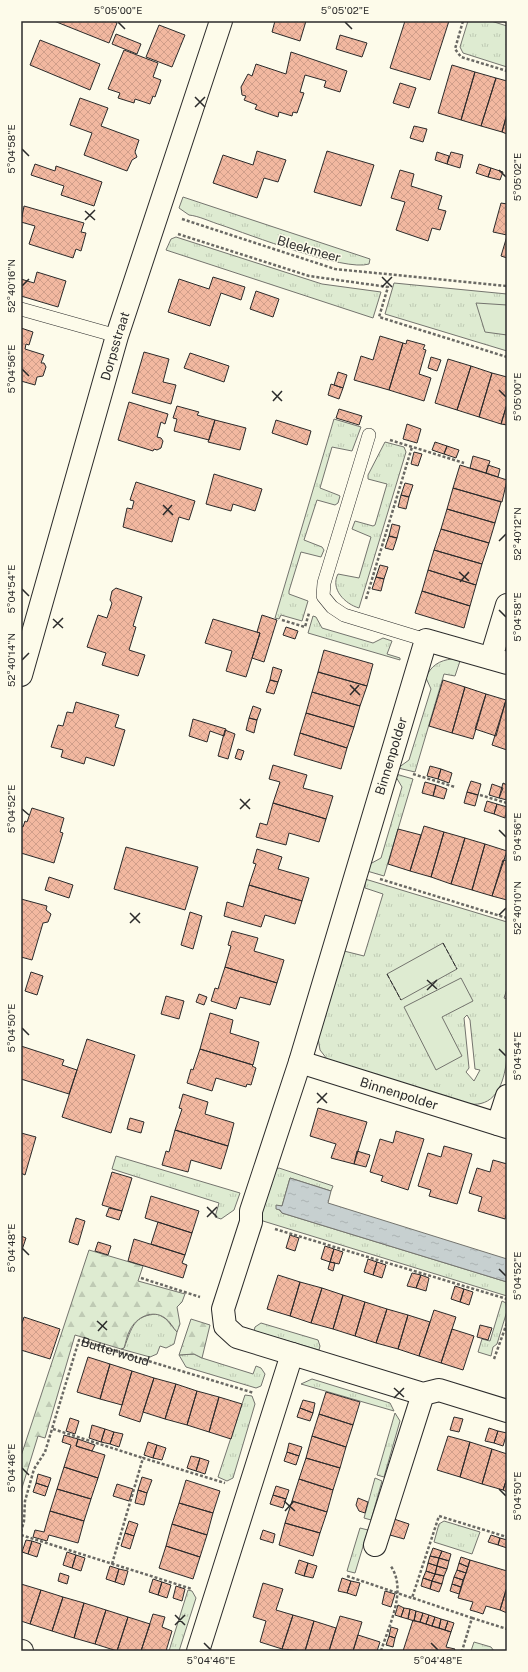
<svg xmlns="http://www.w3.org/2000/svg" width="528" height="1672" font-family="'Public Sans',sans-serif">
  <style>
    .grass { fill: url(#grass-tufts); stroke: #74746e; fill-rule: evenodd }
    .forest { fill: url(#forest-firs); stroke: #74746e }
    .park { fill: #deebd1; stroke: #74746e }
    .water { fill: url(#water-ripples); stroke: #74746e }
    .building { fill: url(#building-cross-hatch); stroke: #2b2b2b }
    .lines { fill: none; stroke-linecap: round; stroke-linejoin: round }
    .service-casing { stroke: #2b2b2b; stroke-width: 14 }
    .minor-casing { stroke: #2b2b2b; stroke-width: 24 }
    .tertiary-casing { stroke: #2b2b2b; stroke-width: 24 }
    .path { stroke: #6a6964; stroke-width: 2.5; stroke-dasharray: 3 2; stroke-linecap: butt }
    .service { stroke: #fdfbea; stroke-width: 13 }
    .minor { stroke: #fdfbea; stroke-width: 22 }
    .tertiary { stroke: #fdfbea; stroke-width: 22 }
    .fence { stroke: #2b2b2b; stroke-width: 1; stroke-dasharray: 5 2; stroke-linecap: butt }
    .ticks { fill: none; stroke: #2b2b2b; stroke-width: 1.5 }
    .labels { text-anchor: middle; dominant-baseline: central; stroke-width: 3; stroke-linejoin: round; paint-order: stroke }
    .street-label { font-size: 13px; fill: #2b2b2b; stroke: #fdfbea }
    .neatline { fill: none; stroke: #2b2b2b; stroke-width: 1.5 }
    .ticks-label { font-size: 10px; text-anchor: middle; fill: #2b2b2b }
  </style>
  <defs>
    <pattern id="grass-tufts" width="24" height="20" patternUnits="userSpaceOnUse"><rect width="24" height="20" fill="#deebd1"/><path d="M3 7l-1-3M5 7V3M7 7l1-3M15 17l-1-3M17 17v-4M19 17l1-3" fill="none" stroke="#bfcab4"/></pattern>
    <pattern id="forest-firs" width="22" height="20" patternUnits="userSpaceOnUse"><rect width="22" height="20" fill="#deebd1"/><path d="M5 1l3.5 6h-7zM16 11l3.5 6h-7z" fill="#bfcab4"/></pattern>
    <pattern id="water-ripples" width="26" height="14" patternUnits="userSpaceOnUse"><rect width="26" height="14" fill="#c7d0d0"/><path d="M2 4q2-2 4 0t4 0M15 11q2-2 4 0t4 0" fill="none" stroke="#abb3b3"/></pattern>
    <pattern id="building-cross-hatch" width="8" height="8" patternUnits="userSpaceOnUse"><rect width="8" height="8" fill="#f2b8a0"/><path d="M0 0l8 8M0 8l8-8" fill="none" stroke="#d09e8a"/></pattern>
  </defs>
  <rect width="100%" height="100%" fill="#fdfbea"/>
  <path class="grass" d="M468,21H491L507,26V67L463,53L460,47Z
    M183,197L370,259L369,264C345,272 248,234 221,225C211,222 199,216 189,215L179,208Z
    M176,237L322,284L381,292L373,318L166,250L171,239Z
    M394,283L507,294V351L385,314Z
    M334,419L361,427L352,451L332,447L320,488L338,495L340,496L338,503L335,505L317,500L304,540L322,547L324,550L321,557L301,552L289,591V594L308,601L302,621L281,615L279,619L275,618Z
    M385,442L404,447L406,452L359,608C345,604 330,589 338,574L359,578L371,537L352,529L355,521L373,526L375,525L387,484L368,479V475Z
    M313,616L316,617L322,628L373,643L383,638L392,641L387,654L400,658V660L308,633Z
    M452,659L460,661L455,676L444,674L415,772L398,768L409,760L431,689L426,678C430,666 440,660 452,659Z
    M396,774L413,779L384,876L367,871L370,864L381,858L402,787L396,777Z
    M365,879L507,922V989L504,998L507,999C507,1028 517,1110 469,1104L327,1059L320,1050L318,1038L344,951L364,956L383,894L365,888ZM467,1015L470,1020L475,1069L480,1070L474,1081L466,1072L469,1068L464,1018Z
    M116,1156L240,1193L234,1210L221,1219L215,1217L219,1203L112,1169Z
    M279,1168L333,1186L331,1191L290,1178L282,1206H276L282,1213L507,1282V1296L263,1221L258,1212L270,1172Z
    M502,1301L506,1303L507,1311L497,1344L493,1347L491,1356L478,1352L482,1339L490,1341Z
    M158,1314L166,1319L177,1332L174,1344L166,1348L160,1346L157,1354L150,1357L121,1349L124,1348C132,1328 133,1315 158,1314Z
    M261,1323L318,1340L320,1346L319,1350L254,1331L255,1327Z
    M194,1354L202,1358L253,1374L256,1366L261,1368L265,1374L261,1386L256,1388L186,1367L179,1355Z
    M312,1379L390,1403L394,1411L301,1384Z
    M245,1395L252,1396L255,1404L233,1478L227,1481L218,1477Z
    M395,1413L400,1421L384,1477L377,1475Z
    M375,1478L382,1481L371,1520L364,1518Z
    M444,1521L480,1532L472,1554L434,1542L439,1524Z
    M360,1528L368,1530L355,1573L347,1571Z
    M188,1590L192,1591L196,1598L179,1651H169Z
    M474,1642L491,1647L494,1651H471Z"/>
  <path class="forest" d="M89,1250L143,1266L138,1281L185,1294L182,1302L177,1307L180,1324L177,1332C173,1328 170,1321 165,1318C153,1309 136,1317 130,1330C127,1335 126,1342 124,1348L121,1349L75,1335L45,1438L38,1436L21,1491V1456Z
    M191,1319L210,1325L202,1358L194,1354L179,1355Z"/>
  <path class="park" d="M476,303L507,305V335L485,332Z
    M443,943L457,969L401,1000L387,974Z
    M461,978L473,1001L442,1017L462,1056L436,1070L404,1007Z"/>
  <path class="water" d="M290,1178L331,1191L328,1203L507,1259V1282L282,1213L280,1210L276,1209V1205L282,1206Z"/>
  <path class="building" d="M54,21H113L117,23L109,43Z
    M275,21H306L300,41L272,32Z
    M405,21H449L430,80L390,68Z
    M159,25L185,35L172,67L146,57Z
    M116,34L141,44L137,54L112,44Z
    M340,35L367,43L362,57L336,49Z
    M40,40L100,64L90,90L30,65Z
    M124,50L158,63L153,77L161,80L155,97L153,96L150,104L135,99L134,103L118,98L120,93L108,89Z
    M291,52L347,71L340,92L324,87L326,81L305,75L300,92L304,93L297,113L293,112L292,116L279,112L278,117L255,109L257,105L244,100L246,96L242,95L241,87L248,74L252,76L256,64L286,74Z
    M452,65L475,72L461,120L438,113Z
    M475,72L496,78L481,126L461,120Z
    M496,78L507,81V114L502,132L481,126Z
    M400,83L416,88L409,108L393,103Z
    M80,98L108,108L101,126L139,140L135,152L137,157L132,160L127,171L84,155L92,133L70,125Z
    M507,114V134L502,132Z
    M414,126L427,129L423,142L410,138Z
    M257,151L286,160L278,182L264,178L257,198L213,183L223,155L253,165Z
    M327,151L374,165L361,206L314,192Z
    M437,152L449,156L447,164L435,160Z
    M451,152L463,155L460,168L447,164Z
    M35,164L55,171L56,166L102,182L94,206L61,195L64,186L31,175Z
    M479,164L491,168L488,177L476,173Z
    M491,168L503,172L500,180L488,177Z
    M400,170L414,174L411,186L442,196L438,209L446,211L440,230L432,228L428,241L396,230L405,202L391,198Z
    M501,203L507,204V235L493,232Z
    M24,206L84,223L81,232L86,233L81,251L76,249L73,258L29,244L35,226L21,222Z
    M507,236V258L501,256Z
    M37,272L66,281L58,307L21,296V279L34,283Z
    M213,277L245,287L241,300L221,293L210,326L168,312L179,279L209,289Z
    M256,291L279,299L273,317L250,309Z
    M21,328L33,332L29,345L26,344L25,349L44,355L41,363H44L46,367L43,376L37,377L35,385L21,381Z
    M380,336L403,343L389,390L354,380L361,356L373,360Z
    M407,340L425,345L423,349L426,350L419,374L431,378L424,401L389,390L403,343L406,344Z
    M144,352L169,359L163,382L176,385L171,404L132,393Z
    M190,353L229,366L224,382L184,368Z
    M431,357L441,360L437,371L428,368Z
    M448,359L471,366L457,410L435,403Z
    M471,366L492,373L479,417L457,410Z
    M338,372L347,375L343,388L334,385Z
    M492,373L507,377V404L501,424L479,417Z
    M331,384L343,388L339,399L328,395Z
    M129,402L168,414L165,424L161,422L157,437L161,438L163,441L161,448L157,450L154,449L153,451L118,440Z
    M507,404V425L501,424Z
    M177,406L199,412L197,415L215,420L209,440L174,431L177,419L173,418Z
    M339,409L362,416L359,425L336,418Z
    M215,420L246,428L240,450L208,442Z
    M276,420L311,431L307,445L272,433Z
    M407,424L421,429L417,443L403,439Z
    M435,442L447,446L444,454L432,450Z
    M447,446L459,450L456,458L444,454Z
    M414,452L422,454L418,466L411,464Z
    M473,456L490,461L486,473L470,468Z
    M460,465L507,480L502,502L453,488Z
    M488,465L500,469L498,477L486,473Z
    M214,474L262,489L255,511L233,504L231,511L206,504Z
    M136,482L195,501L189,520L179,517L172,542L123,527L127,508L132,509L134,501L130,500Z
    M405,483L413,485L409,497L401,495Z
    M453,488L501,502L495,523L447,509Z
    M401,495L409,497L406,509L398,507Z
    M447,509L495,523L489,543L441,529Z
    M392,524L400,526L397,538L389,536Z
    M441,529L489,543L482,564L434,550Z
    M389,536L397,538L393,550L385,548Z
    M434,550L482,564L476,585L428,570Z
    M380,565L388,567L384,579L376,577Z
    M428,570L476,585L470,606L422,591Z
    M376,577L384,579L381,591L372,589Z
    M116,588L142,597L133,626L136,627L129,650L145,655L138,676L102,665L106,653L87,647L98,615L107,618L112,603L110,600L112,591Z
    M422,591L470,606L464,628L415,613Z
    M262,615L277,620L264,662L252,658L260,633L257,632Z
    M213,619L260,633L246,677L226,671L232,651L205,643Z
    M286,627L298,631L295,639L283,635Z
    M324,650L373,664L367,686L318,672Z
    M273,667L282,670L278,682L270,680Z
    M318,672L367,686L360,706L312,692Z
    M270,680L278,682L274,694L266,692Z
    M443,680L465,687L452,733L429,726Z
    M465,687L486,694L473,739L452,733Z
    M312,692L360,706L354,727L306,713Z
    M486,694L506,700L496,736L475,729Z
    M506,700H507V750L492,745Z
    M76,702L119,715L115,727L125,730L114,766L86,757L84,764L61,757L63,750L51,747L58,725L63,726L67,712L73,713Z
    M253,706L261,709L257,720L249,718Z
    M306,713L354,727L347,748L300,733Z
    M249,718L257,720L254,733L246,730Z
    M193,719L226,729L224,736L210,731L207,742L189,736Z
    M225,730L235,734L228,759L218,756Z
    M300,733L347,748L341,769L294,755Z
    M238,749L244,751L241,760L235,758Z
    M273,765L307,775L303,788L333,796L326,819L273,803L280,782L269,779Z
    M430,766L441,769L438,779L427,776Z
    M441,769L452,773L449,783L438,779Z
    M471,781L481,784L478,795L467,792Z
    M425,782L436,785L433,796L422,793Z
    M503,783L507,785V800L499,798Z
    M492,784L503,788L499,798L489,795Z
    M436,785L447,789L444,799L433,796Z
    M467,792L478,795L475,806L464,803Z
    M487,801L497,804L494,814L484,811Z
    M273,803L326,819L319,842L289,833L286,845L256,837L260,823L267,825Z
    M497,804L507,807L505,818L494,814Z
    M32,808L64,818L60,832L63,833L54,863L21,853V826L23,827L25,821L27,822Z
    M424,826L444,832L431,877L410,871Z
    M398,829L421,835L410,871L388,864Z
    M444,832L465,838L451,884L431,877Z
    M465,838L485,844L472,890L451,884Z
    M485,844L507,851L492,896L472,890Z
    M126,847L198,867L185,910L114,889Z
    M257,849L282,857L278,869L309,878L302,901L249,885L256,864L253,863Z
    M503,860L507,861V900L492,896Z
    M49,877L73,885L69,898L45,890Z
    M249,885L302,901L295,924L265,915L261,927L224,916L227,902L243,907Z
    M21,899L47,906L46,910L51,914L48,922L43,923L32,960L21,957Z
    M190,912L202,916L193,949L181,945Z
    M232,931L258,938L254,951L284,960L277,983L225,967L231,946L228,945Z
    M225,967L277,983L270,1005L240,997L236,1009L211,1001L215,988L218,989Z
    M31,972L43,976L37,995L25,991Z
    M199,994L207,997L204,1005L196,1002Z
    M166,996L184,1001L179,1019L161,1014Z
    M210,1013L233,1020L230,1033L259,1042L253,1065L200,1049Z
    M87,1039L135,1055L111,1133L62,1117Z
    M21,1046L64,1060L62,1065L77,1070L69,1094L21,1079Z
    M200,1049L253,1065L252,1066L256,1068L251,1085L247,1084L246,1087L216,1078L212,1091L187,1083L191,1069L193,1070Z
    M183,1094L208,1102L205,1114L234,1123L228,1146L175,1130L182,1109L179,1108Z
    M318,1108L367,1122L354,1164L331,1158L336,1144L310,1136Z
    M130,1118L144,1122L141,1133L127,1129Z
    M175,1130L228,1146L221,1169L191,1160L188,1172L162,1165L166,1151L169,1152Z
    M396,1131L424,1139L408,1190L381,1181L383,1176L370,1172L380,1139L393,1143Z
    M21,1133L36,1137L25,1175L21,1173Z
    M444,1146L472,1154L457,1204L429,1196L431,1190L418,1186L428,1153L441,1157Z
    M357,1151L370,1155L366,1167L354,1164Z
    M493,1160L507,1164V1212L505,1219L478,1211L482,1197L469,1193L477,1168L490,1172Z
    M112,1172L132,1178L122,1211L102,1205Z
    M151,1196L199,1211L192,1233L145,1218Z
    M109,1208L122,1211L119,1220L106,1216Z
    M76,1218L85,1221L78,1245L69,1242Z
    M158,1222L192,1233L185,1255L151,1244Z
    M290,1235L299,1238L295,1251L286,1248Z
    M21,1236L26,1238L22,1250L21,1249Z
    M134,1239L185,1255L182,1263L187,1265L183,1278L128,1261Z
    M98,1242L111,1246L108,1255L95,1251Z
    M325,1246L334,1249L330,1262L321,1259Z
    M334,1249L343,1252L339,1264L330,1262Z
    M368,1259L377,1262L373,1275L364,1272Z
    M330,1262L335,1263L333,1271L328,1269Z
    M377,1262L386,1265L382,1278L373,1275Z
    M412,1273L421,1275L416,1288L407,1286Z
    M278,1275L300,1282L290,1316L267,1309Z
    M421,1275L429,1278L426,1291L416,1288Z
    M300,1282L322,1288L311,1323L290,1316Z
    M455,1286L464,1289L460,1302L451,1299Z
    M322,1288L343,1295L333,1329L311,1323Z
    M464,1289L473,1292L469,1305L460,1302Z
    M343,1295L365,1302L355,1336L333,1329Z
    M365,1302L387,1309L376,1343L355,1336Z
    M387,1309L408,1315L398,1349L376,1343Z
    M434,1310L456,1317L441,1363L419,1356Z
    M408,1315L430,1322L419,1356L398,1349Z
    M24,1317L60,1329L50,1359L21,1350V1326Z
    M480,1325L492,1328L488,1340L477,1337Z
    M452,1329L474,1336L463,1370L441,1363Z
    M88,1357L110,1364L100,1399L77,1392Z
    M110,1364L132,1371L122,1405L100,1399Z
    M132,1371L154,1378L140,1422L119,1415Z
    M154,1378L176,1384L165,1419L143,1412Z
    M176,1384L197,1391L187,1425L165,1419Z
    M197,1391L219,1397L209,1432L187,1425Z
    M326,1392L360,1402L353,1425L319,1414Z
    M219,1397L242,1404L231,1439L209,1432Z
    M303,1400L315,1403L313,1413L300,1408Z
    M300,1408L313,1413L310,1421L297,1417Z
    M319,1414L353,1425L346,1447L312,1436Z
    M454,1417L463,1419L459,1432L450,1430Z
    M70,1418L79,1421L75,1434L66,1431Z
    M92,1425L105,1429L101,1442L89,1438Z
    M489,1428L498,1431L494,1443L485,1441Z
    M105,1429L114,1432L110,1444L101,1442Z
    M498,1431L507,1433L503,1446L494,1443Z
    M114,1432L123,1434L119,1447L110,1444Z
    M64,1435L78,1439L76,1446L105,1455L98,1478L64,1467L71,1445L62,1442Z
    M312,1436L346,1447L340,1468L306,1458Z
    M448,1436L470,1442L460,1477L437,1470Z
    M78,1439L95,1445L92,1451L76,1446Z
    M148,1442L157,1445L153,1458L144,1455Z
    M470,1442L492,1449L482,1484L460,1477Z
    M289,1443L302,1447L299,1456L287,1452Z
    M157,1445L166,1448L162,1460L153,1458Z
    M492,1449L507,1454V1478L503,1490L482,1484Z
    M287,1452L299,1456L296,1465L284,1461Z
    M191,1456L200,1458L196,1471L187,1468Z
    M200,1458L209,1461L205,1474L196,1471Z
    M306,1458L340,1468L333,1490L299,1479Z
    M64,1467L98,1478L91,1499L57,1489Z
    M38,1474L51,1478L48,1487L36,1483Z
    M142,1477L152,1480L147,1493L138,1490Z
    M507,1478V1492L503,1490Z
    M299,1479L333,1490L327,1512L292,1501Z
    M186,1480L220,1491L213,1513L179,1503Z
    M36,1483L48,1487L45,1496L33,1492Z
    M117,1484L133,1489L129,1501L113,1496Z
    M276,1486L289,1490L286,1499L273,1495Z
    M57,1489L91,1499L84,1521L50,1511Z
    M138,1490L147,1493L144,1505L135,1503Z
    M273,1495L286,1499L283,1508L270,1504Z
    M358,1498L368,1502L365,1513L359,1511L356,1505Z
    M292,1501L327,1512L320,1533L285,1523Z
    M179,1503L213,1513L207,1535L172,1524Z
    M50,1511L84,1521L78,1543L49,1535L47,1541L33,1537L35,1530L44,1532Z
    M394,1519L409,1524L404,1539L390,1535Z
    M129,1521L138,1524L134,1536L125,1533Z
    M285,1523L320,1533L313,1556L279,1545Z
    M172,1524L207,1535L200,1557L166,1546Z
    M263,1530L275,1534L273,1543L260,1539Z
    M125,1533L134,1536L130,1549L121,1546Z
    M491,1535L500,1538L498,1545L488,1542Z
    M500,1538L507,1540V1548L498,1545Z
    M26,1540L32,1541L28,1554L22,1552Z
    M32,1541L41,1544L37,1557L28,1554Z
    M166,1546L200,1557L193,1579L159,1568Z
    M433,1548L442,1551L439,1558L430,1556Z
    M442,1551L451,1554L449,1561L439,1558Z
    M67,1552L76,1555L72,1568L63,1565Z
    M76,1555L85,1558L81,1571L72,1568Z
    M430,1556L439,1558L437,1566L428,1563Z
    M461,1557L470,1560L468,1567L459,1563Z
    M439,1558L449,1561L447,1569L437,1566Z
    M299,1560L308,1563L304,1576L295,1573Z
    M470,1560L507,1571V1587L500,1610L486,1606L483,1614L477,1612L470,1610L473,1602L458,1598Z
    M308,1563L317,1566L313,1578L304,1576Z
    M428,1563L437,1566L435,1574L426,1571Z
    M459,1563L468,1567L466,1573L457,1570Z
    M110,1566L119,1569L115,1582L106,1579Z
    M437,1566L447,1569L444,1576L435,1574Z
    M119,1569L128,1571L124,1585L115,1582Z
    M457,1570L466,1573L463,1580L454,1577Z
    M426,1571L435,1574L432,1581L423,1578Z
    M60,1573L69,1576L67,1584L58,1581Z
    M435,1574L444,1576L442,1584L432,1581Z
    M454,1577L463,1580L461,1587L452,1584Z
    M342,1578L351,1581L347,1593L338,1591Z
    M423,1578L432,1581L430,1589L421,1586Z
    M153,1579L162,1582L158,1595L149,1592Z
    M351,1581L360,1583L356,1596L347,1593Z
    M432,1581L442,1584L439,1592L430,1589Z
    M162,1582L171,1585L167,1598L158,1595Z
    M263,1583L283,1589L276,1610L293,1615L282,1649L260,1642L266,1621L253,1617Z
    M21,1584L41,1590L30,1624L21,1621Z
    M452,1584L461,1587L459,1594L450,1591Z
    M176,1586L185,1589L182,1601L173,1598Z
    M507,1587V1613L500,1610Z
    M41,1590L63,1597L52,1631L30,1624Z
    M385,1591L395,1594L391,1607L382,1604Z
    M63,1597L84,1603L74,1638L52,1631Z
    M84,1603L106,1610L95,1644L74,1638Z
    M398,1605L404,1608L401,1617L395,1615Z
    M404,1608L410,1609L408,1619L401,1617Z
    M410,1609L416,1611L414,1621L408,1619Z
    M106,1610L128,1617L117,1651L95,1644Z
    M416,1611L423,1613L420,1622L414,1621Z
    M423,1613L429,1615L426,1624L420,1622Z
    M153,1614L165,1617L162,1627L172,1631L166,1651H141Z
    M293,1615L314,1621L305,1651L282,1649Z
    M429,1615L435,1617L432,1626L426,1624Z
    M340,1616L362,1622L353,1651H329Z
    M128,1617L150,1624L141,1651H117Z
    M435,1617L441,1619L439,1628L432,1626Z
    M441,1619L448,1621L445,1630L439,1628Z
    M413,1620L451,1632L446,1647L455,1649L454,1651H403Z
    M314,1621L336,1628L329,1651H305Z
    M448,1621L454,1623L451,1632L445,1630Z
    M391,1627L398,1629L395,1638L389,1636Z
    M358,1635L380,1642L377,1651H353Z
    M389,1636L395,1638L393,1647L386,1645Z"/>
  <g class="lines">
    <g class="service-casing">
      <path id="service" d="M21,309L117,336
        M369,435L324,583L323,596L332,607L344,615L426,640"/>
    </g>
    <g class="minor-casing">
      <g id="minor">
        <path d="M491,658L507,605"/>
        <path d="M507,663L426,640L300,1062L251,1211V1222L223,1309L225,1326L237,1337L423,1394L439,1390L507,1411"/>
        <path id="s2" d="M300,1062L507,1127"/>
        <path d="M498,1124L507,1096"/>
        <path d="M375,1545L423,1394"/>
        <path d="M21,1651H22"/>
        <path d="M198,1651L292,1354"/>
      </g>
    </g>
    <g class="tertiary-casing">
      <g id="tertiary">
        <path id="s3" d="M21,675L117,336L221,21"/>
      </g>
    </g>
    <g class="path">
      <path d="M463,21L455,49L461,57L507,71"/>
      <path d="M504,21L507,22"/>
      <path d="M182,219L335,269L507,286"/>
      <path d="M178,234L309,276L388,287L379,317L507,357"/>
      <path d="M390,440L464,463"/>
      <path d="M366,599L412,447"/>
      <path d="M282,620L305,627L309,613"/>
      <path d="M413,774L455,787"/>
      <path d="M480,795L507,803"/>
      <path d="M380,879L507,918"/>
      <path d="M275,1229L507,1299"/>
      <path d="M141,1278L200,1297"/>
      <path d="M494,1359L507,1323"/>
      <path d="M53,1429L143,1458"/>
      <path id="s1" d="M21,1532L24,1521L25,1501L34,1469L45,1452L79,1340L254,1393"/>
      <path d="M21,1535L192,1589"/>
      <path d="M112,1564L143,1458L225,1483"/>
      <path d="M347,1576L412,1598L439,1516L507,1537"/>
      <path d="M413,1598L472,1618L462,1651"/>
      <path d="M472,1618L507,1629"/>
      <path d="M381,1651C389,1625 408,1589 390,1565"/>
    </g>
    <use href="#service" class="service"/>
    <use href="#minor" class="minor"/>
    <use href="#tertiary" class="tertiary"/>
    <path class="fence" d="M443,943L457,969
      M387,974L401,1000"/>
  </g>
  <path class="ticks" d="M118,22L125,29M345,22L352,29M195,97L205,107M195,107L205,97M22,149L29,156M499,170L506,177M85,211L95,220M85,220L95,210M382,277L392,287M22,286L29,279M382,287L392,277M22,369L29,376M499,390L506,397M272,391L282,401M273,401L282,391M163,505L173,515M163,515L172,505M499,541L506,534M459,572L469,581M460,582L469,572M22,589L29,596M499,610L506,617M53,619L63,628M53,628L63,618M22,660L29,653M350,685L360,695M350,695L359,685M240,799L250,809M22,809L29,815M240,809L250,799M499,830L506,837M130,913L140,923M499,915L506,908M130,923L140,913M427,980L437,989M427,990L437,980M22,1028L29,1035M499,1049L506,1056M317,1093L327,1103M317,1103L327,1093M207,1207L217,1217M207,1217L217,1207M22,1248L29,1255M499,1269L506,1276M97,1321L107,1330M98,1331L107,1321M394,1388L404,1397M394,1398L404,1388M22,1468L29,1475M499,1489L506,1496M284,1501L295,1511M285,1511L294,1501M175,1615L185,1625M175,1625L185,1615M204,1643L211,1650M431,1643L438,1650"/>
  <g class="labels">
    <g class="street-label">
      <text transform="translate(309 249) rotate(16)">Bleekmeer</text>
      <text stroke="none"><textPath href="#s3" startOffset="342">Dorpsstraat</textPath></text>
      <text transform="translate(391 756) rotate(-73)">Binnenpolder</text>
      <text stroke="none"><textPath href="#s2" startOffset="104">Binnenpolder</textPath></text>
      <text stroke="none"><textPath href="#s1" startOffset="240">Butterwoud</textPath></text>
    </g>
  </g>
  <rect width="528" height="1672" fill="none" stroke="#fdfbea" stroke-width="44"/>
  <rect x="22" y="22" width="484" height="1628" class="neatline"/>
  <g class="ticks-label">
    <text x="118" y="14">5°05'00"E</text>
    <text x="345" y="14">5°05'02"E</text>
    <text transform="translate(11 149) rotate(-90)" y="4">5°04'58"E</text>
    <text transform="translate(517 177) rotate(-90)" y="4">5°05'02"E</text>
    <text transform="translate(11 286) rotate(-90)" y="4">52°40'16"N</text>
    <text transform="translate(11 369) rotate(-90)" y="4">5°04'56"E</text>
    <text transform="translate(517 397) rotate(-90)" y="4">5°05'00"E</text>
    <text transform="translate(517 534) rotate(-90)" y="4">52°40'12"N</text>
    <text transform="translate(11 589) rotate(-90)" y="4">5°04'54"E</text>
    <text transform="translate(517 617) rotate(-90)" y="4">5°04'58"E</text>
    <text transform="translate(11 660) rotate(-90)" y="4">52°40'14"N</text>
    <text transform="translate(11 809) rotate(-90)" y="4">5°04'52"E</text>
    <text transform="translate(517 837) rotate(-90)" y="4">5°04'56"E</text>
    <text transform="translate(517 908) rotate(-90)" y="4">52°40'10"N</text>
    <text transform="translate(11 1028) rotate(-90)" y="4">5°04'50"E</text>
    <text transform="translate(517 1056) rotate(-90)" y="4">5°04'54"E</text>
    <text transform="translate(11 1248) rotate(-90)" y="4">5°04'48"E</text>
    <text transform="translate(517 1276) rotate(-90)" y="4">5°04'52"E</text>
    <text transform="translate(11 1468) rotate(-90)" y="4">5°04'46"E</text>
    <text transform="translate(517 1496) rotate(-90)" y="4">5°04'50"E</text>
    <text x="211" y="1664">5°04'46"E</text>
    <text x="438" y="1664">5°04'48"E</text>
  </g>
</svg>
